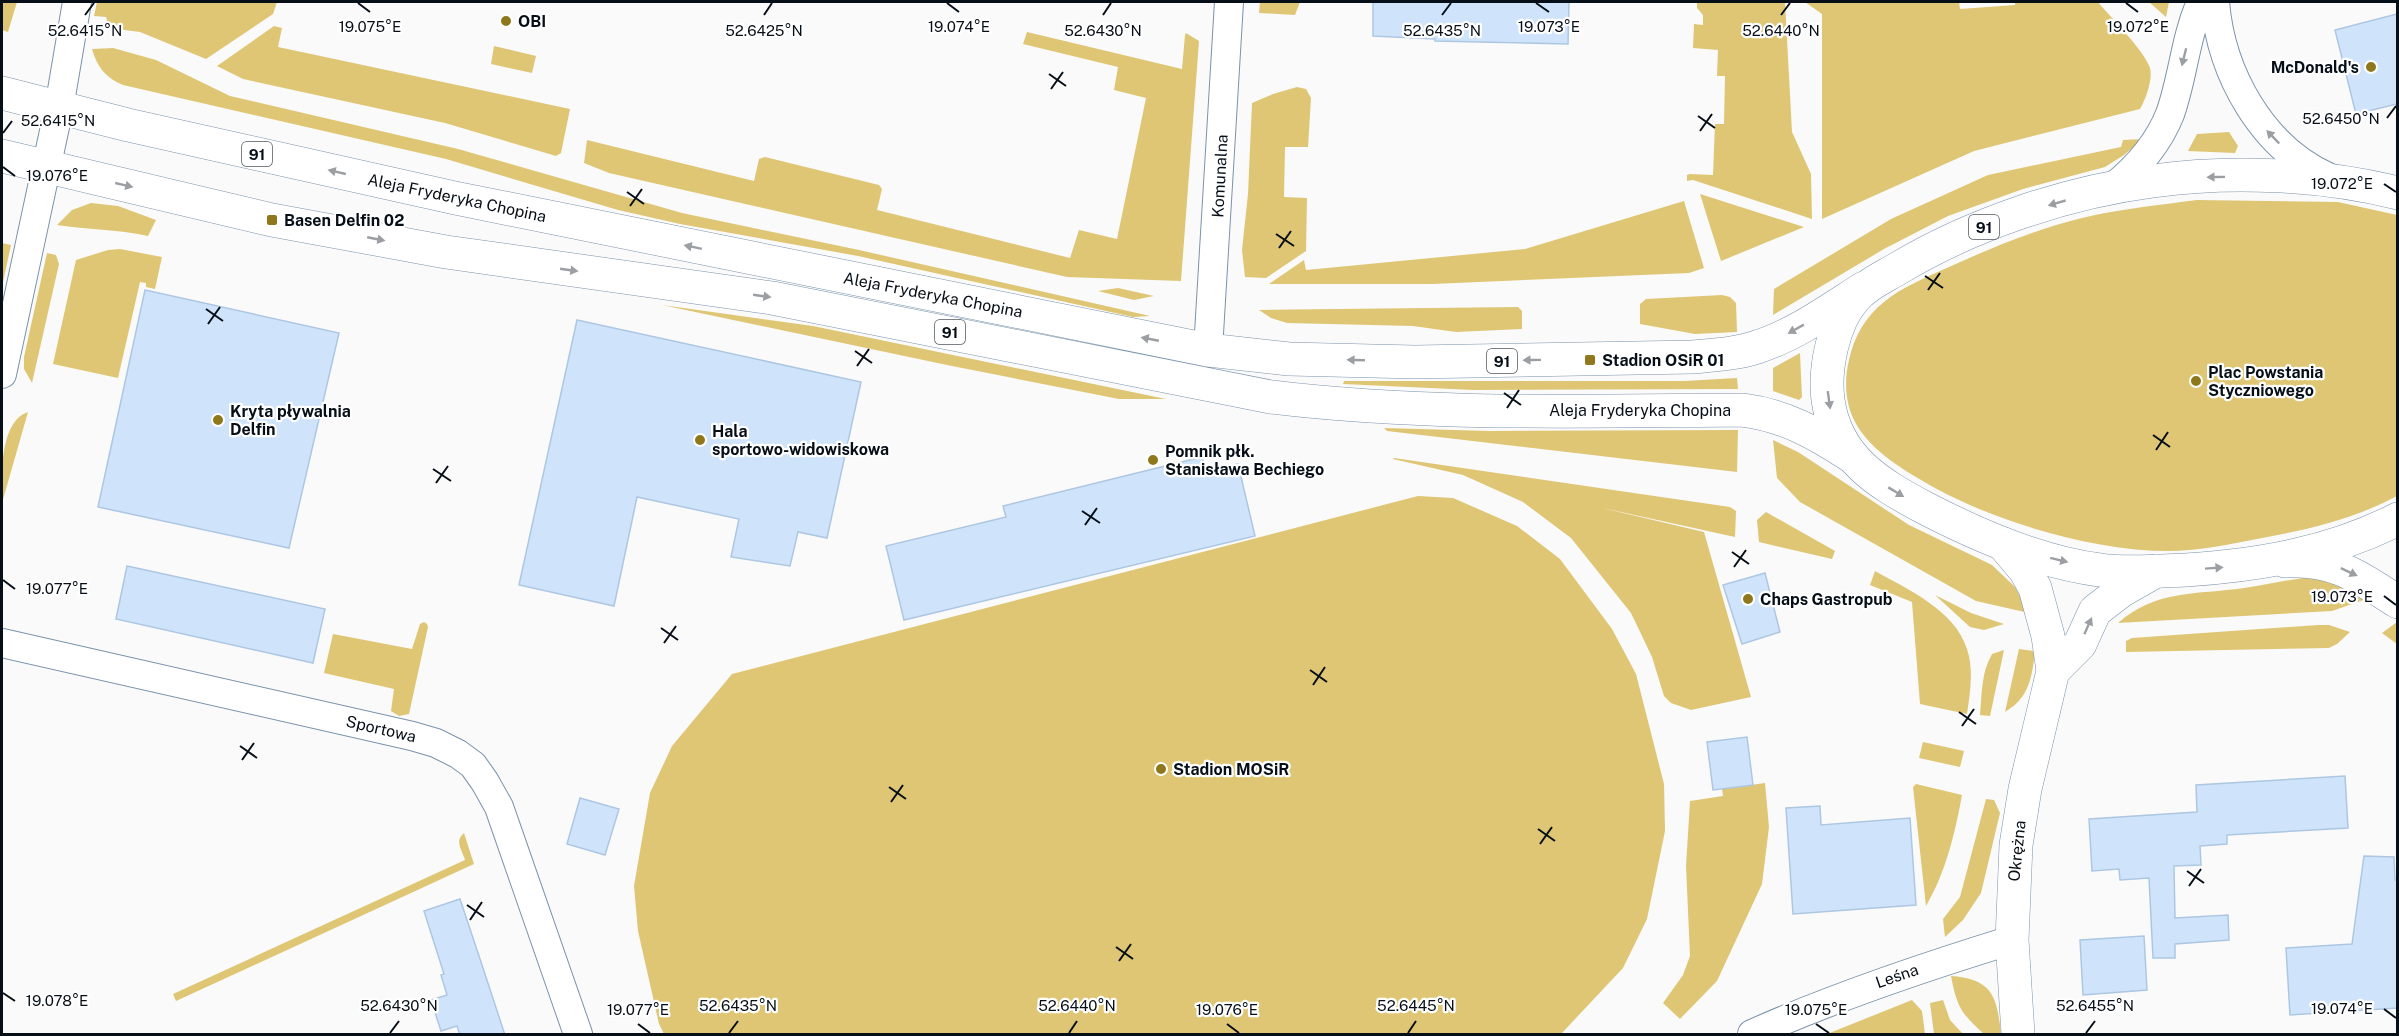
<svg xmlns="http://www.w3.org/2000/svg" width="2399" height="1036" font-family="'Public Sans',sans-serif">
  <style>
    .green { fill: #dfc674 }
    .building { fill: #cfe4fb; stroke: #adc7e2; stroke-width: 1.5 }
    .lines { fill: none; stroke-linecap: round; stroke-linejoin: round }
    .street-casing { stroke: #7a93ac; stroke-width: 30 }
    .secondary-casing { stroke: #7a93ac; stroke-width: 34 }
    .primary-casing { stroke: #7a93ac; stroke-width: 34 }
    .street { stroke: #fff; stroke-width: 28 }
    .secondary { stroke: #fff; stroke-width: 33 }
    .primary { stroke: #fff; stroke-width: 33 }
    .oneway { fill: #9b9fa3 }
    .ticks { fill: none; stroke: #060f18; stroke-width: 2 }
    .poi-dot { fill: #8f771c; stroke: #fff; stroke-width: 2 }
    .labels { text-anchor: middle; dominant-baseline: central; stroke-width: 4.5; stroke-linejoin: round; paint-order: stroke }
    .shield { fill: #fff; stroke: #51575d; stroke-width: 1.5 }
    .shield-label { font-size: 15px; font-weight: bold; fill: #060f18 }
    .poi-label { font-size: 16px; font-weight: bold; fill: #060f18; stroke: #fff; text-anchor: start }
    .street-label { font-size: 16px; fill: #060f18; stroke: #fff }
    .ticks-label { font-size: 15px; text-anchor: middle; fill: #060f18; stroke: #fff; stroke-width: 4.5; stroke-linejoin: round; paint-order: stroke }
  </style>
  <rect width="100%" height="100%" fill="#fafafa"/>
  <path class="green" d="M2,2H17L8,32L2,30Z
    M97,2H277L273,14L206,59L140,32L109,28L106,17L94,16Z
    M1260,2H1300L1295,15L1259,13Z
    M1697,2H1785L1792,132L1811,174L1812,219L1693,180L1687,181V175L1690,174L1713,175L1715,124H1724L1725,76H1717L1718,50L1693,48L1694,24L1703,25V15L1697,8Z
    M1805,2H1959L1960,9L2015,5V2H2098C2111,18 2144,50 2150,68C2153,79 2146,99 2140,109L1974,151L1822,219V14Z
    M2149,2H2169L2166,17Z
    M274,26L282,28L278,47L570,109L561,153L556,156L445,123L243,79L217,66Z
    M1027,32L1182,69L1185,35L1186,33L1199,41L1181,281L1067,277L609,173L584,163L587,140L754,181L759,159L765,157L879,185L882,189L877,210L1070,258L1079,230L1117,239L1146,98L1114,90L1118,67L1023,44Z
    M494,46L536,56L532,73L491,64Z
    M113,48L156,60L230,96L458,149L682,213L859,250L1150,316L1133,317L858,256L680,224L618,210L446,159L123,85C106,78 97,67 92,49Z
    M1297,87L1306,89L1311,98L1308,147H1285L1284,197L1307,198L1306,251L1266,278L1245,277L1242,250L1248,194L1252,103L1273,94Z
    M2229,132L2238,146L2235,153L2188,151L2197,134Z
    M2143,139L2124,155L2105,167L2023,189L1948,216L1884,249L1773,315L1774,289L1891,219L1988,175L2121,147L2123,140Z
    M1700,194L1804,227L1721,261Z
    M2197,200L2338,202L2397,215V496C2354,519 2310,529 2262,538C2231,544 2200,551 2168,551C2095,551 1999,523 1935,488C1907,472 1871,452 1855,422C1845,403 1844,380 1849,360C1854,337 1865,317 1884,302C1902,287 1927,277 1949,267C1991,248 2037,229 2082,218C2120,209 2159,205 2197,200Z
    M1684,201L1704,268L1689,273L1432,284H1269L1304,260L1306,270L1525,249Z
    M91,203L118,206L156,220L148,236C117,229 87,230 57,225L72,210Z
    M2,243L11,245L2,287Z
    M120,249L162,257L155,289L146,287V283L140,282L118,378L53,364L76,260L108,250Z
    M47,253L56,255L59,264L32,383L24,369V357Z
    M1118,288L1154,296L1134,300L1098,291Z
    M1722,295L1730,297L1736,303L1737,332L1695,334L1640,324V304L1646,299Z
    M662,305L813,326L1166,399H1119L947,365Z
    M1518,307L1522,311V329L1456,332L1413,326L1287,323L1271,318L1259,310Z
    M1800,353L1802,397L1799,400L1773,391V368Z
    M1737,378L1738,389L1473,390L1343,384L1344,381H1684Z
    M28,412L2,503C1,475 0,421 28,412Z
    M1384,428L1489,431L1738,430L1737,472L1387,431Z
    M1773,440L1798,452L1909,525L1992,565L2015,587L2029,613L1976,601L1800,502L1777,478Z
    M1394,458L1730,507L1736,511L1735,537L1598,507L1704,532L1751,697L1691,710L1671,703L1664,696L1652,657L1631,613L1571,538L1523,502L1463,475L1393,459Z
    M1418,496L1453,498L1517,526L1560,559L1612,629L1636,674L1664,784L1665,831L1647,919L1623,968L1561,1034H664L659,1024L638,931L634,886L650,793L672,746L732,674Z
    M1766,512L1835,551L1832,559L1759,542L1757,520Z
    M1875,571C1907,589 1955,610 1967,649C1974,670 1970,693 1967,714L1920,704L1912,602L1870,585Z
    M2317,577L2372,597L2332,611L2118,623C2157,589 2196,595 2244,588C2268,585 2292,578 2317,577Z
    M1935,595L1971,613L2004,624L1984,630L1970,627Z
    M424,622L427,624L428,627L409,714L399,716L391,711L394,689L324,673L333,634L412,649L420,624Z
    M2397,622V644L2382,633Z
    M2318,625H2329L2350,632L2337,644L2329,648L2126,652V641L2132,638Z
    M2019,649L2035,651C2032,678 2029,698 2005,712Z
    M2004,650L1990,716L1980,715C1982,694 1981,673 1992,654Z
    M1923,742L1964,751L1960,767L1919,758Z
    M1765,783L1769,827L1762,884L1717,981L1680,1019L1663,1003L1683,975L1690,956L1686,866L1690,801L1723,796L1722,789Z
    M1916,784L1962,795C1955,833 1946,872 1926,906L1913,787Z
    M1986,799L1994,800L2000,813L1981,893L1963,920L1945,937L1943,919L1960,897Z
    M464,833L474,864L176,1001L173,994L465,860C462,850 454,841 464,833Z
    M1951,976C1993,979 1997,997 2001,1034H1984C1961,1013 1957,1007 1951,976Z
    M1912,1000L1922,1011L1925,1034H1827Z
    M1943,1000L1950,1020L1963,1034H1934L1930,1003Z"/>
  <path class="building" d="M1373,2H1569L1568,44L1435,41V39L1373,36Z
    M2397,14V104L2356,114L2335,30Z
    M145,290L339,333L289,548L98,507Z
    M577,320L861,382L827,538L798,532L790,566L731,557L739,519L637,497L614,606L519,585Z
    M1202,457L1206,472L1238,464L1255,536L904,620L886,546L1006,517L1003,506Z
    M127,566L325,609L313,663L116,619Z
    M1765,573L1780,632L1742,644L1723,585Z
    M1747,737L1753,785L1713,790L1707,742Z
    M2345,776L2348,828L2227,835V844L2200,846L2201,865L2174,866L2175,918L2228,915L2229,940L2175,944V958H2153L2149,878L2120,880L2119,869L2092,871L2089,819L2197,812L2196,785Z
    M580,798L619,809L605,855L567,844Z
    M1820,806L1821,825L1910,818L1916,905L1793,914L1786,808Z
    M2364,856L2394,857L2395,880H2397V1008L2290,1015L2286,948L2352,944Z
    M460,899L481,962L505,1035H460L457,1026L441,1031L431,1000L447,995L441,975L444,974L424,911Z
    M2144,936L2147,990L2083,995L2080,940Z"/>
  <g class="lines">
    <g class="street-casing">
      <path id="street" d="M2215,2C2221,74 2262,148 2330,178
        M2113,187C2138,167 2158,144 2170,114C2183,78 2185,38 2201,2
        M1208,350L1229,2
        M2,374L59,108L77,2
        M2,643L412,736L436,743L458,754L473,765L485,782L499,807L578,1034
        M1752,1034C1837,996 1924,967 2012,940"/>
    </g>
    <g class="secondary-casing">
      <path id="secondary" d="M2003,544L2025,570L2035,588L2048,636L2053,671L2025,789L2016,845L2012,940L2018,1034
        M2285,561C2336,559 2357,576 2398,602
        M2053,671L2080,644L2095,611L2121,591L2156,571"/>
    </g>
    <g class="primary-casing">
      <path id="primary" d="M2,93L128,125L455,198L1208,350L1289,359L1415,362L1692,357C1714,355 1736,354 1757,347C1795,335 1831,309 1864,288
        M2,156L272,220L446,252L772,298L1271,397C1428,416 1585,411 1742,410C1784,415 1816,433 1851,456
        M2398,193C2321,174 2231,170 2153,181C2067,192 1972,224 1897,269C1882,278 1866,285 1854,299C1833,323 1824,369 1828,400C1836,458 1878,483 1925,508C1977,535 2041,563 2100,570C2128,574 2158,571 2186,570C2260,565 2331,553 2398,519"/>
    </g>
    <use href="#street" class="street"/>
    <use href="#secondary" class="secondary"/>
    <use href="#primary" class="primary"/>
  </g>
  <defs><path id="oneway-solid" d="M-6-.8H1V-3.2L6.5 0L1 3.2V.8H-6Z" transform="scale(1.5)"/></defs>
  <g class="oneway">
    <use href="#oneway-solid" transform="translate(2184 57) rotate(104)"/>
    <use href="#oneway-solid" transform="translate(2273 137) rotate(-134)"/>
    <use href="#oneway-solid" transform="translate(337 172) rotate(-167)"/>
    <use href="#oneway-solid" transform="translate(2216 177) rotate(179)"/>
    <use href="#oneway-solid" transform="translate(124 185) rotate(13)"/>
    <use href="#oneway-solid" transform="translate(2057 203) rotate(164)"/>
    <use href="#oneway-solid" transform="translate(376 239) rotate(11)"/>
    <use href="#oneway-solid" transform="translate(693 247) rotate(-168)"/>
    <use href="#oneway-solid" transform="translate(569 270) rotate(8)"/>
    <use href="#oneway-solid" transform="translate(762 296) rotate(8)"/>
    <use href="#oneway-solid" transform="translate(1796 329) rotate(151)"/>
    <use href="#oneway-solid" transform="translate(1150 339) rotate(-169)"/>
    <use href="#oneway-solid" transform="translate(1356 360) rotate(-178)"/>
    <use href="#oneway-solid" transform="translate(1532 360) rotate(179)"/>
    <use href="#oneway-solid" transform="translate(1829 400) rotate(82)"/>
    <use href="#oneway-solid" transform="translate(1896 492) rotate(31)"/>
    <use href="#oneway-solid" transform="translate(2059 560) rotate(14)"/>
    <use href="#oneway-solid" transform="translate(2214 568) rotate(-4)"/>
    <use href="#oneway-solid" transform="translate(2349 572) rotate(25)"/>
    <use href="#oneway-solid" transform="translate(2088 626) rotate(-66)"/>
  </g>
  <path class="ticks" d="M358,3L370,12M947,3L959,12M1536,3L1549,12M2126,3L2138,12M85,15L94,3M764,15L772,3M1103,15L1111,3M1442,15L1451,3M1781,15L1790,3M1049,74L1066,86M1051,89L1063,72M1698,116L1715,128M2387,118L2396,106M1700,131L1712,114M3,133L12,121M3,167L15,176M2384,184L2396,192M627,192L644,204M630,206L642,189M1276,234L1294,246M1279,248L1291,231M1925,276L1943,288M1928,290L1940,273M206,309L223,321M208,324L220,307M855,351L872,363M857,366L869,349M1504,393L1521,405M1507,408L1519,390M2153,435L2170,447M2156,450L2168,432M433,469L451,481M436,483L448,466M1082,511L1100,523M1085,525L1097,508M1732,552L1749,564M1734,567L1746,550M3,580L15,589M2384,596L2396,605M661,628L678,640M664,643L676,626M1310,670L1327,682M1313,685L1325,667M1959,712L1976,724M1962,726L1974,709M240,746L257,758M242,760L254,743M889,787L906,799M891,802L903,785M1538,829L1555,841M1540,844L1552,827M2187,871L2204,883M2189,886L2201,869M467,905L484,917M470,920L482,902M1116,947L1133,959M1119,961L1131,944M3,993L15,1001M2384,1009L2396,1018M638,1024L650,1033M1227,1024L1239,1033M1816,1024L1829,1033M390,1033L399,1021M729,1033L738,1021M1069,1033L1077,1021M1408,1033L1416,1021M2086,1033L2095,1021"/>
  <g class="poi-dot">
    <circle cx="506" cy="21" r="6"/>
    <circle cx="2371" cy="67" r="6"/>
    <rect x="266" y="214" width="12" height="12" rx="3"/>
    <rect x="1584" y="354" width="12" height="12" rx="3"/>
    <circle cx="2196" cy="381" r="6"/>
    <circle cx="218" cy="420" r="6"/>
    <circle cx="700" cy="440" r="6"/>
    <circle cx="1153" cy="460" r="6"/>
    <circle cx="1748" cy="599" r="6"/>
    <circle cx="1161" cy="769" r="6"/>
  </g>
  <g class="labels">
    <g class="shield">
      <rect x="242" y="142" width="30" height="24" rx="4.5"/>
      <rect x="1969" y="215" width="30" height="24" rx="4.5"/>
      <rect x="935" y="320" width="30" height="24" rx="4.5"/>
      <rect x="1487" y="349" width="30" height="24" rx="4.5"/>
    </g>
    <g class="shield-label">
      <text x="257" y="154">91</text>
      <text x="1984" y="227">91</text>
      <text x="950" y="332">91</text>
      <text x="1502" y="361">91</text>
    </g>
    <g class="poi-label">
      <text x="518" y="21">OBI</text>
      <text x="2359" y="67" text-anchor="end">McDonald's</text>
      <text x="284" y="220">Basen Delfin 02</text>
      <text x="1602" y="360">Stadion OSiR 01</text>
      <text x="2208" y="372">Plac Powstania<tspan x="2208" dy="18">Styczniowego</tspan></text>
      <text x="230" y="411">Kryta pływalnia<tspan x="230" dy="18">Delfin</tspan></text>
      <text x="712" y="431">Hala<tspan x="712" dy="18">sportowo-widowiskowa</tspan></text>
      <text x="1165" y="451">Pomnik płk.<tspan x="1165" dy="18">Stanisława Bechiego</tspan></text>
      <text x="1760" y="599">Chaps Gastropub</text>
      <text x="1173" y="769">Stadion MOSiR</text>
    </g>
    <g class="street-label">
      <text transform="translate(1220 176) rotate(-87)">Komunalna</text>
      <text transform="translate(457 198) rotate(12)">Aleja Fryderyka Chopina</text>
      <text transform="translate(933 295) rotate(11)">Aleja Fryderyka Chopina</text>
      <text x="1640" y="410">Aleja Fryderyka Chopina</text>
      <text transform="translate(381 729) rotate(13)">Sportowa</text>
      <text transform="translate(2017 851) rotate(-84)">Okrężna</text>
      <text transform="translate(1897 976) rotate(-19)">Leśna</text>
    </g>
  </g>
  <g class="ticks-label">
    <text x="370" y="32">19.075°E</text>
    <text x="959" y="32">19.074°E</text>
    <text x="1549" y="32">19.073°E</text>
    <text x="2138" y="32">19.072°E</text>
    <text x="85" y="36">52.6415°N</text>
    <text x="764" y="36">52.6425°N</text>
    <text x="1103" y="36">52.6430°N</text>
    <text x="1442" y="36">52.6435°N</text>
    <text x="1781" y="36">52.6440°N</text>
    <text x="2341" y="124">52.6450°N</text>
    <text x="58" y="126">52.6415°N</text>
    <text x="57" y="181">19.076°E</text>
    <text x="2342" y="189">19.072°E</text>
    <text x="57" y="594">19.077°E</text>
    <text x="2342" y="602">19.073°E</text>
    <text x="57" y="1006">19.078°E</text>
    <text x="399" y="1011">52.6430°N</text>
    <text x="738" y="1011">52.6435°N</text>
    <text x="1077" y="1011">52.6440°N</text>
    <text x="1416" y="1011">52.6445°N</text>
    <text x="2095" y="1011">52.6455°N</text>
    <text x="2342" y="1014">19.074°E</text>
    <text x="638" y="1015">19.077°E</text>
    <text x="1227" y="1015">19.076°E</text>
    <text x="1816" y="1015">19.075°E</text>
  </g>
  <rect width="2399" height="1036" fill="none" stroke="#060f18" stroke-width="6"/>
</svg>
